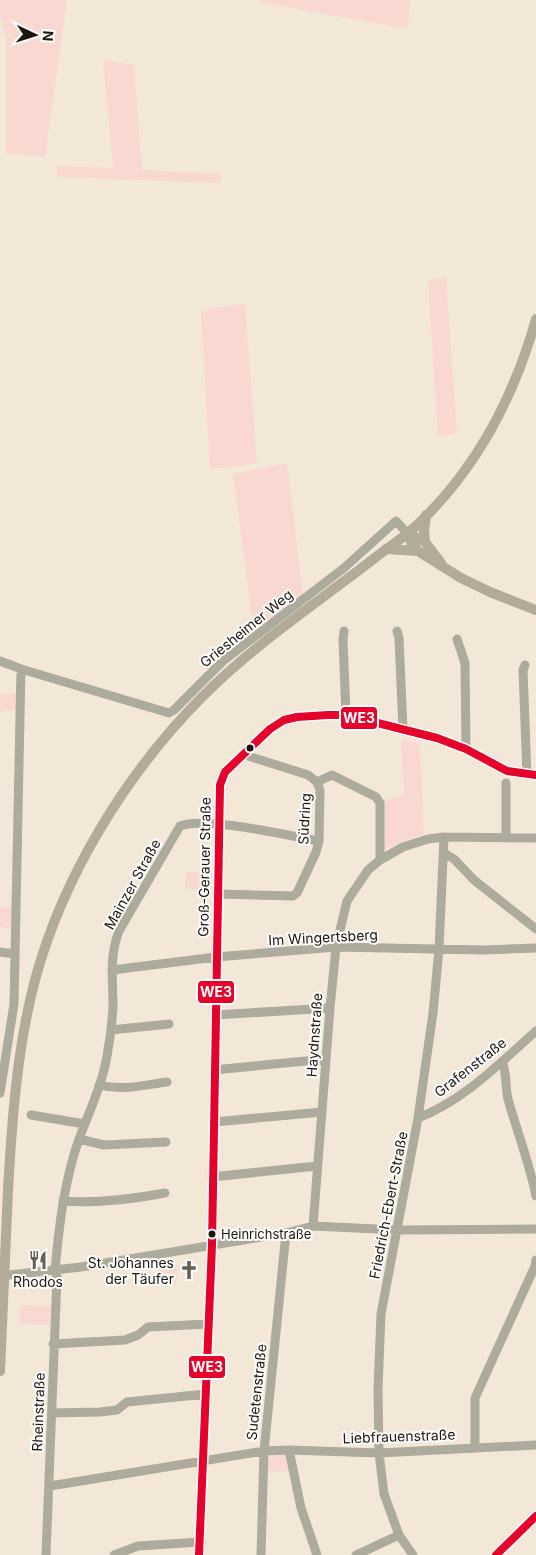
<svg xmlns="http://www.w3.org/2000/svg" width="536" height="1555" font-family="Inter,sans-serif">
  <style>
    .green { fill: #f8d8d1 }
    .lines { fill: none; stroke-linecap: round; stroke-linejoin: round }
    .minor { stroke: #adab9c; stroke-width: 9 }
    .major { stroke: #b1ab97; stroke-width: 10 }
    .bus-1-casing { stroke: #fff; stroke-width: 11 }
    .bus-1 { stroke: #e4002b; stroke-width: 8 }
    .bus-dot { fill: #1e160d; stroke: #fff; stroke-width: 2 }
    .labels { text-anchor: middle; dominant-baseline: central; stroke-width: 4; stroke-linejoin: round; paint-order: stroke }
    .bus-label { font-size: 13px; fill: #1e160d; stroke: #fff; text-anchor: start }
    .street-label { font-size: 14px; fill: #1e160d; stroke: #fff }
    .poi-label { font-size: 14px; fill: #1e160d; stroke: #fff; text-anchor: end }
    .line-badge { stroke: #fff; stroke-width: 2 }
    .badge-label { font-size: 14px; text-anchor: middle; font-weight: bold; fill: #fff }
  </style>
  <rect width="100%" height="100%" fill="#f3e7d8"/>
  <path class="green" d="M0,0H67L45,157L6,153V38L0,14Z
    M259,0H410L408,29L259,2Z
    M103,60L134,65L142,170L221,174V183L57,177V166L113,168Z
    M446,277L457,433L438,436L428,280Z
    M245,304L257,463L226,468H210L201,312L213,308Z
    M287,463L303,594L254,632L233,474Z
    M16,693V710L0,712V695Z
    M401,739L420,744L424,834L384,849L383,800L404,796Z
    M186,872L212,873L211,890L185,889Z
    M14,906L13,929L0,927V908Z
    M175,1263L177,1267L176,1284L157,1285L158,1266Z
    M20,1305L51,1306L50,1325L19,1324Z
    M282,1453L288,1457L290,1471L267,1472L268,1461L272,1455Z"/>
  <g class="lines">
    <path class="minor" d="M344,631L343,640L346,715
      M397,631L399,638L403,729
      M457,639L465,663L466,749
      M0,661L21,669L169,713L174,710L223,661L344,568L396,521L407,533
      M525,665L523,670L527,775
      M317,782L332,775L376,797L380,803V860
      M506,838V783
      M444,853L454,859L474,880L536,929
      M217,894L293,896L297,893L316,852L319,841L320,790L317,782L308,775L245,755
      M0,952L15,954
      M112,970L216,957L336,947L484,950L536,948
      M215,1015L330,1008
      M111,1030L169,1024
      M502,1061C507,1073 505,1086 508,1099C517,1132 529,1161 536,1196
      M214,1070L326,1059
      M99,1085C122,1091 144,1085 167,1082
      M0,1093L14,1004L21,669
      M31,1115L85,1124
      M418,1118C463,1101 500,1063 536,1031
      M214,1122L322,1112
      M79,1139L104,1145L166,1142
      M212,1177L317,1166
      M63,1201C97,1204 132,1199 165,1193
      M313,1226L330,1008L336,947L347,901L368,870L380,860L403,847L428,839L444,837L536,838
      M0,1276L81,1267L286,1233L313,1226L398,1230L536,1229
      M53,1344L125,1340L138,1335L148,1327L208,1324
      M52,1413L100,1412L117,1410L127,1402L206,1394
      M475,1447V1398L535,1266L536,1260
      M289,1450L301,1508L317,1555
      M50,1486L264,1451L289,1450L379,1453L536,1445
      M46,1555L57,1277L55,1271C59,1226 64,1182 79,1139C89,1112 102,1085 107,1056C110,1040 112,1023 113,1007C113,980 109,957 119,931L180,826C206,816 289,836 319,841
      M114,1555L138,1546L201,1542
      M199,1555L212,1245L216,957L220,785L225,772L270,729L284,720L297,717L328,715H346L437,738L466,749L507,771L536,775
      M261,1555L264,1451L286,1233
      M356,1555L399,1535
      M413,1555L399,1535L384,1494L379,1453L378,1389L381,1314L418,1118L433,1013L439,949L444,837
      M496,1555L536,1516"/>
    <path class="major" d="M407,533L412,544L418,551L461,578L490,592L536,610
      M407,533L425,542L441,563
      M425,542L424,531L426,515
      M386,549L418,551
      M0,1371C3,1311 5,1250 8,1190C12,1120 17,1048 35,980C63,876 126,774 201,698C253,645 317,603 376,557C389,547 403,538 415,527C475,471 514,397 536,319"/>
    <g class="bus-1-casing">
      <path id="bus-1" d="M199,1555L212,1245L220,785L225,772L270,729L284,720L297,717L328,715H346L437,738L466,749L507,771L536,775
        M496,1555L536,1516"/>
    </g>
    <use href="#bus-1" class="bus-1"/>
  </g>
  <defs>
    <g id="restaurant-bare" transform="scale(1.5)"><path d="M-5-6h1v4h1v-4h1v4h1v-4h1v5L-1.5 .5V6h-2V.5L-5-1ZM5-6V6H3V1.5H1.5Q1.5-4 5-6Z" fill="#695f54" stroke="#fff" stroke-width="2.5" paint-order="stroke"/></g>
    <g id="church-bare" transform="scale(1.5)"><path d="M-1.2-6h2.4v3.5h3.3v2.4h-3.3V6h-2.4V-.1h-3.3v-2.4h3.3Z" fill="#695f54" stroke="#fff" stroke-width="2.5" paint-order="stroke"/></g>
  </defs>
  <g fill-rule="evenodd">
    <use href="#restaurant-bare" x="38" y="1260"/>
    <use href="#church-bare" x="189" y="1270"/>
  </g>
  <g class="bus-dot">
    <circle cx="250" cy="748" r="4.5"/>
    <circle cx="212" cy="1234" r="4.5"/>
  </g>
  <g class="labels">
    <g class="bus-label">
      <text x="221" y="1234">Heinrichstraße</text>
    </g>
    <g class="street-label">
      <text transform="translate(246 628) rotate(-39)">Griesheimer Weg</text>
      <text transform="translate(304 819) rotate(-87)">Südring</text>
      <text transform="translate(204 867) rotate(-89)">Groß-Gerauer Straße</text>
      <text transform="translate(132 884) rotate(-61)">Mainzer Straße</text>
      <text transform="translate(323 937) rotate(-3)">Im Wingertsberg</text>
      <text transform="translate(314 1035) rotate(-86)">Haydnstraße</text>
      <text transform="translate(470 1067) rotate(-38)">Grafenstraße</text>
      <text transform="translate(388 1205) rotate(-79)">Friedrich-Ebert-Straße</text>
      <text transform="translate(256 1392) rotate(-84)">Sudetenstraße</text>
      <text transform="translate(38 1412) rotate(-88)">Rheinstraße</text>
      <text transform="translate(399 1436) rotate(-2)">Liebfrauenstraße</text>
    </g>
    <g class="poi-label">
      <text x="174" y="1262">St. Johannes<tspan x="174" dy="16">der Täufer</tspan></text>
      <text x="38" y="1281" text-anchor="middle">Rhodos</text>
    </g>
  </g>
  <g class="line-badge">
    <rect x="340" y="706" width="38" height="24" rx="5" fill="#e4002b"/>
    <rect x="197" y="980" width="38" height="24" rx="5" fill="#e4002b"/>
    <rect x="188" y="1355" width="38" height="24" rx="5" fill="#e4002b"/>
  </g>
  <g class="badge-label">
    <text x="359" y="723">WE3</text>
    <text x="216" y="997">WE3</text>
    <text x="207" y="1372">WE3</text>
  </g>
  <g transform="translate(35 35) rotate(94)" stroke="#ffffff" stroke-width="4" paint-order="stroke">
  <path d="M0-4L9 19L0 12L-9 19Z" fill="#1e160d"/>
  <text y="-8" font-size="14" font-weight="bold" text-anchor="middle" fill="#1e160d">N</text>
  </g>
</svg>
